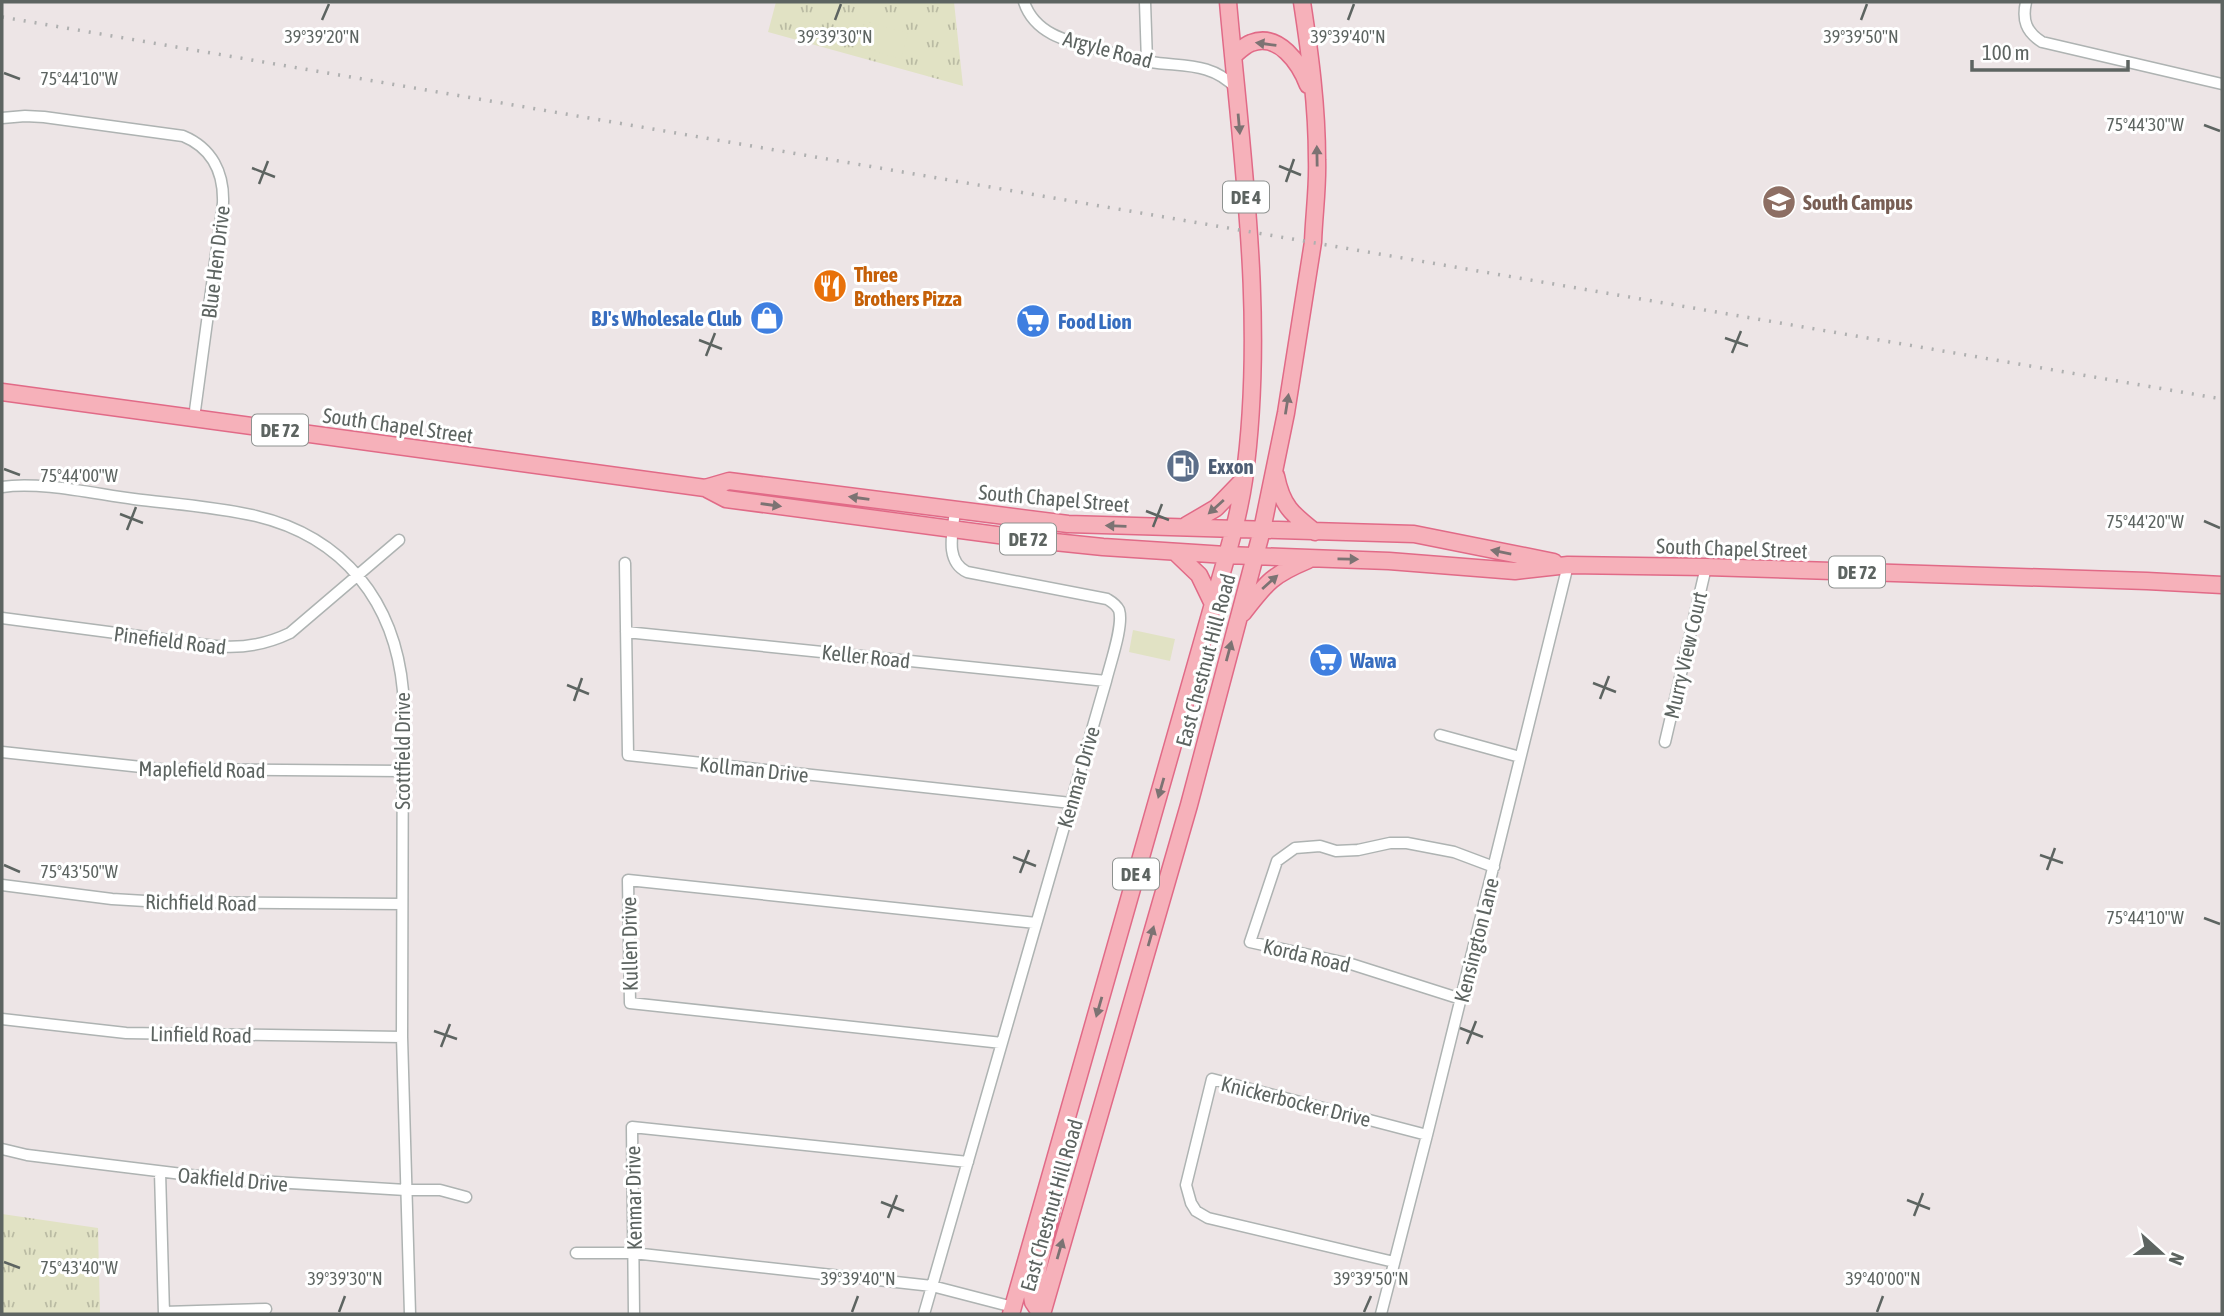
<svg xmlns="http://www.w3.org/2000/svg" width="2224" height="1316" font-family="'Asap Condensed',sans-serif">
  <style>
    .park { fill: url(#park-tufts) }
    .pitch { fill: #e1e2c4 }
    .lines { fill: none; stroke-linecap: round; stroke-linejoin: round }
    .minor-casing { stroke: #aeb3b2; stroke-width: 13 }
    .primary-casing { stroke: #e16a87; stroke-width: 19 }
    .minor { stroke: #fff; stroke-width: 10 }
    .primary { stroke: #f6b1ba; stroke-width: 16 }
    .rail { stroke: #afb0b0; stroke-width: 3.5; stroke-dasharray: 2 9; stroke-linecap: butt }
    .oneway { fill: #7c7373 }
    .ticks { fill: none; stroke: #5d6461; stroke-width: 2.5 }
    .labels { text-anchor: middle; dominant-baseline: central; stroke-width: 6; stroke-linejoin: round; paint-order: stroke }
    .shield { fill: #fff; stroke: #8e9290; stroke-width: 2 }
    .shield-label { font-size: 19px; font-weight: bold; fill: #5d6461 }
    .street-label { font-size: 21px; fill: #5d6461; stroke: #fff }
    .education-label { font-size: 21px; font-weight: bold; fill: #785e54; stroke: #fff; text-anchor: start }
    .food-label { font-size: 21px; font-weight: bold; fill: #c56008; stroke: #fff; text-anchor: start }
    .shop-label { font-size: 21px; font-weight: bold; fill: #366cbe; stroke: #fff; text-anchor: start }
    .service-label { font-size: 21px; font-weight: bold; fill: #4e5e75; stroke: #fff; text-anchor: start }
    .ticks-label { font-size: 18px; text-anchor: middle; fill: #5d6461; stroke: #fff; stroke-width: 6; stroke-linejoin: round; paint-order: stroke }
  </style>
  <defs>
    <pattern id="park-tufts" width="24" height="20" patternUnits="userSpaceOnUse" patternTransform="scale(1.75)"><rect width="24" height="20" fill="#e1e2c4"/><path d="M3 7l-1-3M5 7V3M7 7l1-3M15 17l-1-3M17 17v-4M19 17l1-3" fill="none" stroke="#babba3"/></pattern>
  </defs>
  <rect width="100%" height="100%" fill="#ede5e6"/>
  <path class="park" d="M776,2H954L963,86L768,32Z
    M2,1214L98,1228L100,1314H2Z"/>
  <path class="pitch" d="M865,21L908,33L901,59L858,47Z
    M1133,630L1175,639L1170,661L1129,652Z"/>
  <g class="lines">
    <g class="minor-casing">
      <path id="minor" d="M1024,2C1036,38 1076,43 1108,52C1122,55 1136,60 1150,62C1184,67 1211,62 1236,88
        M1145,2L1147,62
        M2026,2C2022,20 2026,32 2042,42L2222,84
        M2,118L25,116L44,117L183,136C212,148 224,173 223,203L194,418
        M2,487C40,481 95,494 134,499C175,504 217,507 256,516C344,537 395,602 403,691L402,1037L410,1314
        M625,563L628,755L1071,803
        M2,618L215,646C242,649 265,645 290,633L399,540
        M626,632L1106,681
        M1440,735L1520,757
        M1665,742L1706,567
        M2,752L160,769L403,771
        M2,885L112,899L162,902L402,904
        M1461,999L1351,964L1250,942L1277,861L1295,848L1320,846L1336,851L1358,850L1390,843H1407L1454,852L1494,867
        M2,1019L126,1033L402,1037
        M1002,1043L630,1003L628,880L1036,923
        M2,1149L27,1155L223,1179L406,1190H440L466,1197
        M160,1172L164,1314
        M576,1253H633L932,1286L1013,1307
        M1394,1262L1208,1218L1196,1211L1191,1203L1186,1185L1212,1079L1427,1135
        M164,1312L266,1309
        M634,1314L632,1127L968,1162
        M924,1314L1106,681C1110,664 1124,625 1119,610C1116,604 1112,602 1107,599L967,572C944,561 953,531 955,511
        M1381,1314L1427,1135L1568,565"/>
    </g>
    <g class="primary-casing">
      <path id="primary" d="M1233,56C1238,52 1245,45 1251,43C1279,32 1300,64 1308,85
        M2,392L705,488L726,499L1035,540L1103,547L1226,555L1389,561L1515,571L1568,565L1706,567L2147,581L2222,585
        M1276,476C1282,506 1292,514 1315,532
        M705,488L729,481L1068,524L1414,534L1554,562
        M1187,525L1216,508L1244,479
        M1175,552L1199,575L1213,604
        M1243,613C1267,582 1272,575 1308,560
        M1011,1314L1213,604C1224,564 1238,522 1244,480C1266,322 1242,160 1228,2
        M1041,1314L1033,1302L1032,1296L1055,1195
        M1042,1314L1189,805L1262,530L1286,413L1313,242C1314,214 1318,187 1317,160C1317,106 1310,54 1302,2"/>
    </g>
    <use href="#minor" class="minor"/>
    <use href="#primary" class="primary"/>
    <path class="rail" d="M2,17L2222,399"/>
  </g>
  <defs><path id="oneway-solid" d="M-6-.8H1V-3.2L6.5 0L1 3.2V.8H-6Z" transform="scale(1.75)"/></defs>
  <g class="oneway">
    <use href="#oneway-solid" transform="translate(1266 44) rotate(-172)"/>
    <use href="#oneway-solid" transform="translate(1239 124) rotate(85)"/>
    <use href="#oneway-solid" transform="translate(1317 156) rotate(-91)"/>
    <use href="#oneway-solid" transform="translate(1287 404) rotate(-81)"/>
    <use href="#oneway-solid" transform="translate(859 498) rotate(-172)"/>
    <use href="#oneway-solid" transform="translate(771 505) rotate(8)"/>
    <use href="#oneway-solid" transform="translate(1216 507) rotate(138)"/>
    <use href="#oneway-solid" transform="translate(1116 526) rotate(-178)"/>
    <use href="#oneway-solid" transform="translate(1501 552) rotate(-169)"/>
    <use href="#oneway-solid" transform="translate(1348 559) rotate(1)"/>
    <use href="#oneway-solid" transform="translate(1270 582) rotate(-42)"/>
    <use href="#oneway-solid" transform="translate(1229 651) rotate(-75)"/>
    <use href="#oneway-solid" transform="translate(1161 788) rotate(106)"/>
    <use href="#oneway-solid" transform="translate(1151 936) rotate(-74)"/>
    <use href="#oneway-solid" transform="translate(1099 1007) rotate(106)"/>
    <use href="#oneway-solid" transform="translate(1060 1249) rotate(-74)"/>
  </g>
  <path class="ticks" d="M322,20L329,4M835,20L841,4M1348,20L1354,4M1861,20L1867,4M4,73L20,79M2204,125L2220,131M1279,166L1301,175M252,168L275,177M1286,182L1294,159M259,184L268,161M1725,338L1748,346M699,340L722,349M1732,353L1741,331M706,356L715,333M4,469L20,475M1146,511L1169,520M120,514L143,523M2204,521L2220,528M1153,527L1162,504M127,530L136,507M1593,683L1616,692M567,685L589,694M1600,699L1609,676M574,701L582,678M2040,855L2063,863M1013,857L1036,866M4,865L20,872M2047,870L2055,848M1020,873L1029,850M2204,918L2220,924M1460,1028L1483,1037M434,1031L457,1039M1467,1044L1476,1021M441,1047L450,1024M1907,1200L1930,1209M881,1202L904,1211M1914,1216L1923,1193M888,1218L897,1195M4,1262L20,1268M339,1312L345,1296M852,1312L858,1296M1364,1312L1371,1296M1877,1312L1883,1296"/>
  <defs>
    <g id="university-disc" transform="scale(1.75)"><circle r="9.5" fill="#8d6e63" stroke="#fff"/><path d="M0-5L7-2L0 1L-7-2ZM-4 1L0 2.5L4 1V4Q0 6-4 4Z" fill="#fff"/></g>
    <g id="restaurant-disc" transform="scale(1.75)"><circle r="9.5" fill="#e8710a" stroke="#fff"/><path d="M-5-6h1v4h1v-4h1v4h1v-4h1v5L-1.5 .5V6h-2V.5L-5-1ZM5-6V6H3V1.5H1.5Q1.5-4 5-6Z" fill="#fff"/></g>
    <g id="shop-disc" transform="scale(1.75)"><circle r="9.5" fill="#3f7fe0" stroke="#fff"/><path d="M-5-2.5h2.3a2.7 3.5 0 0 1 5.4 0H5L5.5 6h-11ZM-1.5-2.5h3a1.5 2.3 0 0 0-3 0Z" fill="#fff"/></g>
    <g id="supermarket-disc" transform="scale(1.75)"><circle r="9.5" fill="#3f7fe0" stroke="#fff"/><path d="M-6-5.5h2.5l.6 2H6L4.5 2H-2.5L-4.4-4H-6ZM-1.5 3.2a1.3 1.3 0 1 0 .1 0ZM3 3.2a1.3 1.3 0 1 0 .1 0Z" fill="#fff"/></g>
    <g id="fuel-disc" transform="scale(1.75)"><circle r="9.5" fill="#5c6f8a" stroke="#fff"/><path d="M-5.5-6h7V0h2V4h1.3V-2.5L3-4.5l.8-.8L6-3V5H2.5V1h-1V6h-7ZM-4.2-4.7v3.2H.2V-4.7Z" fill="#fff"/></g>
  </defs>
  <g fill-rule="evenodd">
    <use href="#university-disc" x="1779" y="202"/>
    <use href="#restaurant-disc" x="830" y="286"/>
    <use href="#shop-disc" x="767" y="318"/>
    <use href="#supermarket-disc" x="1033" y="321"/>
    <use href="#fuel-disc" x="1183" y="466"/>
    <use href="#supermarket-disc" x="1326" y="660"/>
  </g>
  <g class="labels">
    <g class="shield">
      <rect x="1223" y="181.5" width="46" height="31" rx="5"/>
      <rect x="252" y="414.5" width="56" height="31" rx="5"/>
      <rect x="1000" y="523.5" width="56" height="31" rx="5"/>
      <rect x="1829" y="556.5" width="56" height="31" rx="5"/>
      <rect x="1113" y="858.5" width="46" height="31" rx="5"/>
    </g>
    <g class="shield-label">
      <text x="1246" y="197">DE 4</text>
      <text x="280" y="430">DE 72</text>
      <text x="1028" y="539">DE 72</text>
      <text x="1857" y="572">DE 72</text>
      <text x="1136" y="874">DE 4</text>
    </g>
    <g class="street-label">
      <text transform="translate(1108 49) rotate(15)">Argyle Road</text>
      <text transform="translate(215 262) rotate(-83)">Blue Hen Drive</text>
      <text transform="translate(398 425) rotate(8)">South Chapel Street</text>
      <text transform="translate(1054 498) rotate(5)">South Chapel Street</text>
      <text transform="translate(1732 548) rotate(2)">South Chapel Street</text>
      <text transform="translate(170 640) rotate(7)">Pinefield Road</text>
      <text transform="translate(1685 655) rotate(-77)">Murry View Court</text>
      <text transform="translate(866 656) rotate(6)">Keller Road</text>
      <text transform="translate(1205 660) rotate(-75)">East Chestnut Hill Road</text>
      <text transform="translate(402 751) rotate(-90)">Scottfield Drive</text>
      <text transform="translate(202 769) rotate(1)">Maplefield Road</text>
      <text transform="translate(754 769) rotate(6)">Kollman Drive</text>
      <text transform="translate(1078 777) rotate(-74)">Kenmar Drive</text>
      <text transform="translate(201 902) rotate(1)">Richfield Road</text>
      <text transform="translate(1476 940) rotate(-76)">Kensington Lane</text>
      <text transform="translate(629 944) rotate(-91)">Kullen Drive</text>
      <text transform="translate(1307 955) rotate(13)">Korda Road</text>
      <text transform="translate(201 1034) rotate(1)">Linfield Road</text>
      <text transform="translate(1296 1101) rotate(14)">Knickerbocker Drive</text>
      <text transform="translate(233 1179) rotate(5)">Oakfield Drive</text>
      <text transform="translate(633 1198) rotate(-91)">Kenmar Drive</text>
      <text transform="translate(1051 1205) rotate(-74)">East Chestnut Hill Road</text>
    </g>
    <g class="education-label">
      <text x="1803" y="202">South Campus</text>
    </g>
    <g class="food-label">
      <text x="854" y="274">Three<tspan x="854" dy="24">Brothers Pizza</tspan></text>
    </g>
    <g class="shop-label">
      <text x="742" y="318" text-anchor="end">BJ's Wholesale Club</text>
      <text x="1058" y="321">Food Lion</text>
      <text x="1350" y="660">Wawa</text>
    </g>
    <g class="service-label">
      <text x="1208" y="466">Exxon</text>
    </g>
  </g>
  <g class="ticks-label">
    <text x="322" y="43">39°39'20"N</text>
    <text x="835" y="43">39°39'30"N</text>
    <text x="1348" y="43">39°39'40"N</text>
    <text x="1861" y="43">39°39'50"N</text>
    <text x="79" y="85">75°44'10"W</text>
    <text x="2145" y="131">75°44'30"W</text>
    <text x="79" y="482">75°44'00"W</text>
    <text x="2145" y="528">75°44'20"W</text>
    <text x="79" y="878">75°43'50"W</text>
    <text x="2145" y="924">75°44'10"W</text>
    <text x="79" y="1274">75°43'40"W</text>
    <text x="345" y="1285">39°39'30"N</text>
    <text x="858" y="1285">39°39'40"N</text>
    <text x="1371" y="1285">39°39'50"N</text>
    <text x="1883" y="1285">39°40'00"N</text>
  </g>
  <rect width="2224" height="1316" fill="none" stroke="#5d6461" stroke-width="7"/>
  <g transform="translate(2161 1253) rotate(111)" stroke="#ffffff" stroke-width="5" paint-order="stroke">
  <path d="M0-5L12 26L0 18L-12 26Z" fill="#5d6461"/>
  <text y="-10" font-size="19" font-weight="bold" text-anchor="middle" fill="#5d6461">N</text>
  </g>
  <path d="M1972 60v10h156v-10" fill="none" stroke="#5d6461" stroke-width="3.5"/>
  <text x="1982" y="60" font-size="21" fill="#5d6461" stroke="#ffffff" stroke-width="5" paint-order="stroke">100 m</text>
</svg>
